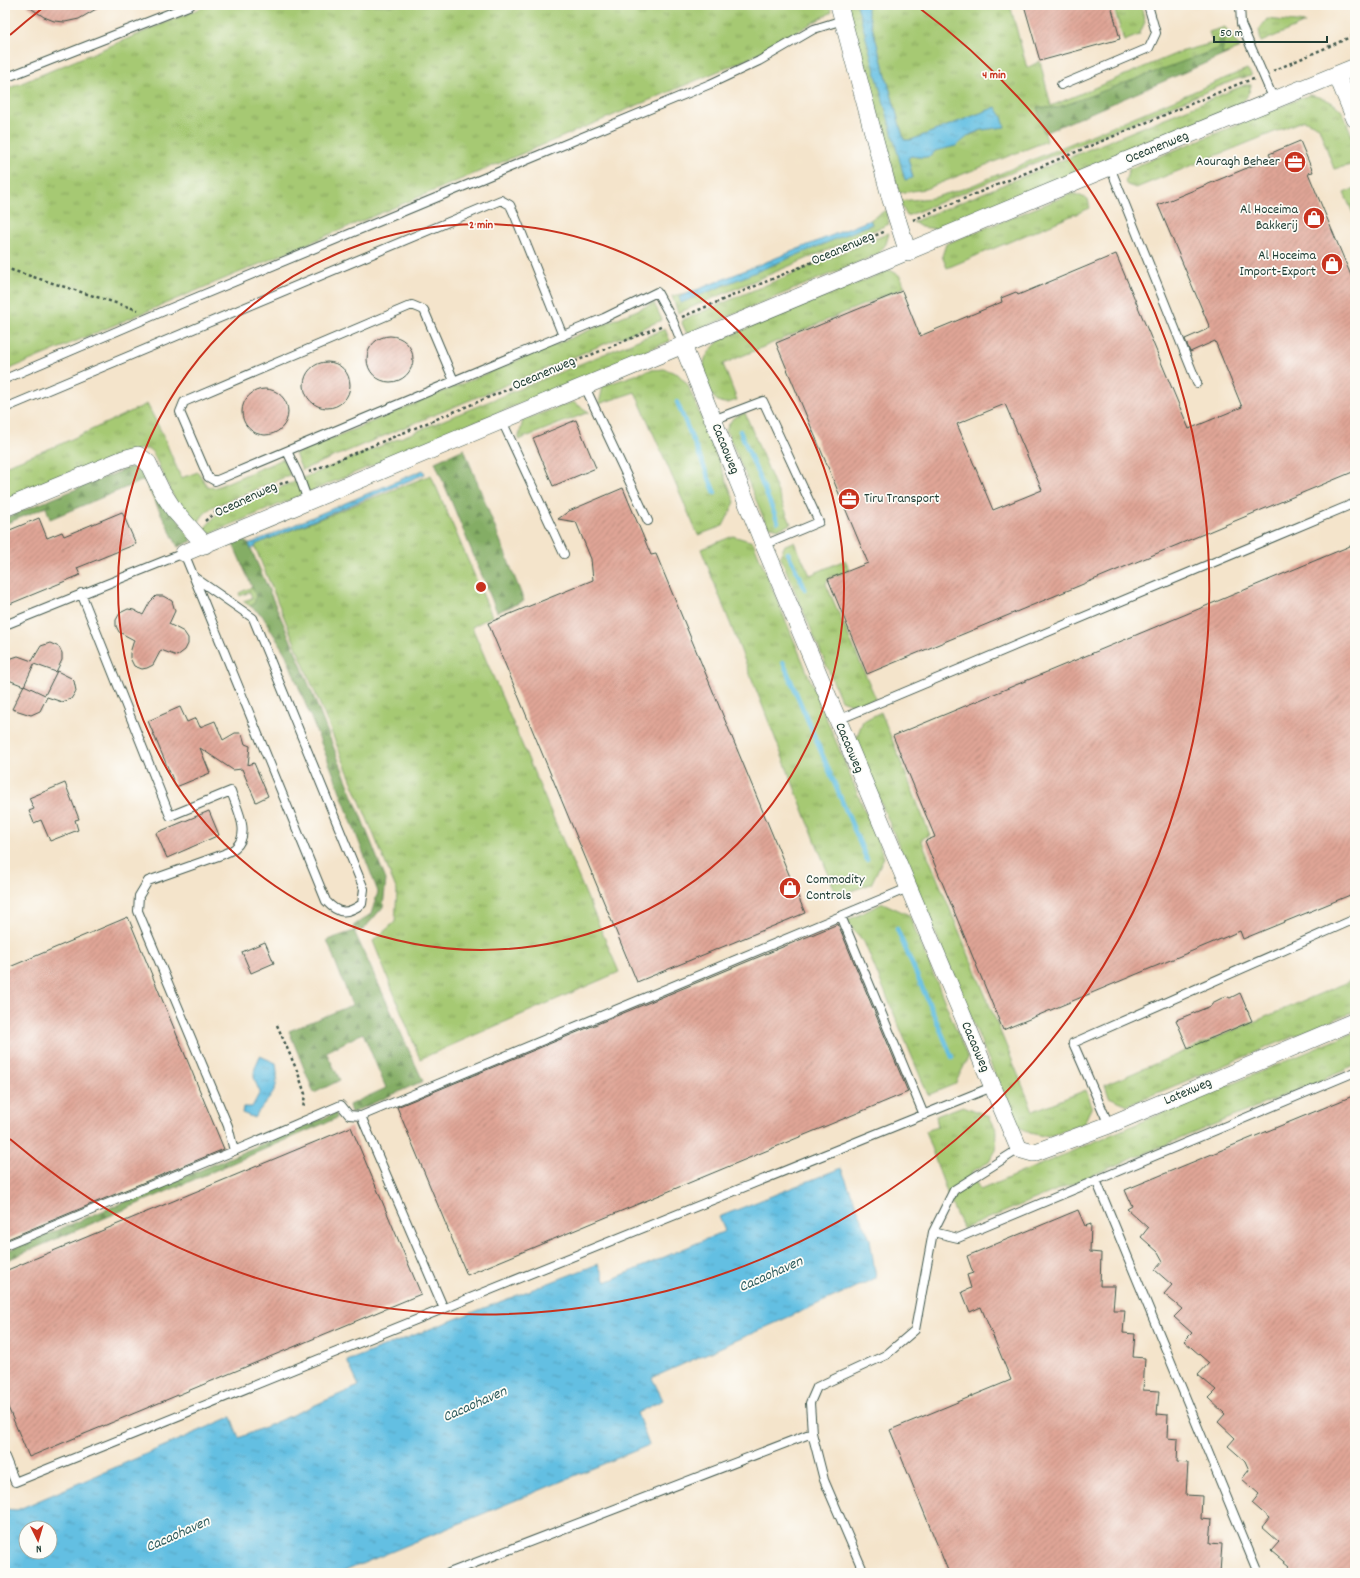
<svg xmlns="http://www.w3.org/2000/svg" width="1360" height="1578" font-family="Dekko,sans-serif">
  <style>
    .grass { fill: url(#grass-tufts); stroke: #628354 }
    .forest { fill: url(#forest-firs); stroke: #52754c }
    .garden { fill: url(#garden-furrows); stroke: #628354 }
    .water { fill: url(#water-ripples); stroke: #427e8b; fill-rule: evenodd }
    .lines { fill: none; stroke-linecap: round; stroke-linejoin: round }
    .stream { stroke: #64bfe2; stroke-width: 4.5 }
    .building { fill: url(#building-hatch); fill-rule: evenodd }
    .lane-casing { stroke: #3f564b; stroke-width: 10 }
    .street-casing { stroke: #3f564b; stroke-width: 18 }
    .path { stroke: #3f564b; stroke-width: 2.5; stroke-dasharray: 3 3; stroke-linecap: butt }
    .lane { stroke: #fff; stroke-width: 8 }
    .street { stroke: #fff; stroke-width: 17 }
    .ring { fill: none; stroke: #c8321e; stroke-width: 2 }
    .labels { text-anchor: middle; dominant-baseline: central; stroke-width: 3.5; stroke-linejoin: round; paint-order: stroke }
    .street-label { font-size: 14px; fill: #1f3d34; stroke: #fdfcf7 }
    .poi-label { font-size: 14px; fill: #1f3d34; stroke: #fdfcf7; text-anchor: end }
    .water-label { font-size: 15px; font-style: italic; fill: #305e60; stroke: #fdfcf7 }
    .centre { fill: #c8321e; stroke: #fdfcf7; stroke-width: 2 }
    .ring-label { font-size: 12px; text-anchor: middle; font-weight: bold; fill: #c8321e; stroke: #fdfcf7; stroke-width: 3.5; stroke-linejoin: round; paint-order: stroke }
  </style>
  <defs>
    <pattern id="grass-tufts" width="24" height="20" patternUnits="userSpaceOnUse"><rect width="24" height="20" fill="#a6c973"/><path d="M3 7l-1-3M5 7V3M7 7l1-3M15 17l-1-3M17 17v-4M19 17l1-3" fill="none" stroke="#87a45f"/></pattern>
    <pattern id="forest-firs" width="22" height="20" patternUnits="userSpaceOnUse"><rect width="22" height="20" fill="#84ad65"/><path d="M5 1l3.5 6h-7zM16 11l3.5 6h-7z" fill="#6b8e54"/></pattern>
    <pattern id="garden-furrows" width="10" height="10" patternUnits="userSpaceOnUse"><rect width="10" height="10" fill="#a6c973"/><path d="M-1 1l2-2M0 10L10 0M9 11l2-2" fill="none" stroke="#87a45f"/></pattern>
    <pattern id="water-ripples" width="26" height="14" patternUnits="userSpaceOnUse"><rect width="26" height="14" fill="#64bfe2"/><path d="M2 4q2-2 4 0t4 0M15 11q2-2 4 0t4 0" fill="none" stroke="#529cb8"/></pattern>
    <pattern id="building-hatch" width="6" height="6" patternUnits="userSpaceOnUse"><rect width="6" height="6" fill="#e0a596"/><path d="M-1 1l2-2M0 6l6-6M5 7l2-2" fill="none" stroke="#b5887b"/></pattern>
  </defs>
  <rect width="100%" height="100%" fill="#fdfcf7"/>
  <filter id="ink" filterUnits="userSpaceOnUse"><feTurbulence type="fractalNoise" baseFrequency=".025" numOctaves="2"/><feDisplacementMap in="SourceGraphic" scale="8" xChannelSelector="R" yChannelSelector="G"/><feConvolveMatrix kernelMatrix="1 2 1 2 8 2 1 2 1" color-interpolation-filters="sRGB"/></filter>
  <filter id="wash" filterUnits="userSpaceOnUse"><feTurbulence type="fractalNoise" baseFrequency=".012" numOctaves="4" result="noise"/><feDisplacementMap in="SourceGraphic" scale="16" xChannelSelector="R" yChannelSelector="G"/><feGaussianBlur stdDeviation="0.9" result="paint"/><feColorMatrix in="noise" values="0 0 0 0 0 0 0 0 0 0 0 0 0 0 0 0 0 1.4 0 .05"/><feComposite in="paint" operator="in"/></filter>
  <g filter="url(#wash)">
    <rect width="100%" height="100%" fill="#f4e4cb"/>
    <path class="grass" d="M208,5H830L832,12L752,57L5,371V90Z
      M847,5H857L913,177L908,158L911,156C919,157 930,160 935,151L982,130L1004,127L996,107L911,140H904L866,5H1010L1027,68L1040,61L1051,106L1180,52L1213,43L1209,32L1225,27L1240,48L1222,55L1057,108L1038,107L1047,141L925,189L899,193Z
      M1113,5H1141L1145,22L1139,35L1124,41Z
      M1267,19L1305,23L1261,42L1259,30Z
      M1247,69L1251,74V76L1237,79L907,216L901,205L900,201L932,198L966,188Z
      M1245,85H1251C1249,95 1245,101 1237,106L937,229L921,227L913,222Z
      M1309,95C1321,97 1331,100 1340,109C1344,113 1354,140 1355,147C1356,154 1354,159 1351,165L1334,169L1319,127L1304,120L1136,188L1127,185L1125,182L1129,169Z
      M1355,188V218L1344,193Z
      M1073,193L1088,199L1090,208L947,268L942,256L946,244Z
      M886,210L889,224L678,313L672,296L691,292L679,297L872,223L870,220Z
      M889,233L886,244L878,254L687,334L682,323L683,320Z
      M890,270L899,275L905,287L723,364L737,400C733,401 728,404 725,403C708,403 701,372 705,359C708,352 715,345 721,339Z
      M654,303L662,320L302,470L295,454Z
      M665,329L670,341L211,533L203,530L218,513Z
      M665,369L678,374L688,385L735,502L723,526L698,535L635,392L599,404L603,386L650,370Z
      M573,402L589,412L518,440L523,420Z
      M147,404L162,433L181,478L198,472L207,486L214,488L283,459L290,475L212,507L204,514L196,525L176,502L153,453L149,449H140L5,506V466L61,444Z
      M745,413L791,524L779,529L767,526L726,429L733,418Z
      M431,475L492,616L472,627L619,972L420,1059L373,941L395,922L397,891L255,547L256,544Z
      M733,536L753,542L884,857L871,884L837,896L701,549Z
      M794,542L810,575L845,560L850,570L828,579L826,584L876,699L857,706L841,700L780,556L785,545Z
      M881,712L930,835L921,839L1033,1111L1086,1090L1092,1106L1084,1123L1048,1137L1030,1133L1016,1125L855,741L863,721Z
      M883,903L909,915L968,1058L955,1084L928,1095L864,942L846,921Z
      M1355,979V1011L1128,1105L1109,1097L1105,1085Z
      M1355,1032V1066L963,1229L950,1201L925,1131L938,1127L936,1116L963,1106L989,1116L997,1131L996,1150L989,1162L971,1172L980,1190Z"/>
    <path class="forest" d="M1275,5H1315L1307,9Z
      M1224,38L1222,55L1229,53L1044,133L1037,107L1057,108L1220,48L1219,40Z
      M464,449L524,601L497,612L435,462Z
      M143,462L192,541L178,547L144,480L50,519L46,507L5,524V518Z
      M241,539L249,544L251,549L297,655L386,880L383,907L363,930L354,931L423,1081L351,1113L349,1105L386,1088L363,1033L326,1052L340,1080L314,1093L289,1031L352,1005L327,940L354,931L353,926L371,914L378,892L333,773L286,655L262,615L250,606L254,604L253,589L232,542Z
      M336,1113L337,1118L5,1261V1252Z"/>
    <path class="garden" d="M252,587L256,596L254,604L250,606L243,601L252,598L250,592L240,596L239,593Z"/>
    <path class="water" d="M857,5H866L904,140H911L996,107L1002,117L1005,127L982,130L971,134L956,146L935,151C930,160 919,157 911,156L908,158L913,178L905,180Z
      M870,220L872,224L681,303L679,297Z
      M423,470L425,474L257,544L255,547L251,549L249,544Z
      M260,1056L276,1063C281,1095 269,1095 254,1118L242,1113L243,1107H252L260,1092C252,1076 252,1073 260,1056Z
      M841,1168L870,1239L876,1278L652,1378L663,1400L637,1413L649,1445L340,1573H5V1509L17,1510L231,1417L239,1438L359,1386L347,1361L598,1264L606,1282L725,1231L719,1217ZM26,1528H50V1552H26Z"/>
    <g class="lines">
      <path class="stream" d="M677,402L715,493
        M740,431L778,522
        M788,553L805,589
        M783,662L867,860
        M897,929L952,1057"/>
    </g>
    <g id="blocks">
      <path class="building" d="M26,5H103L79,19L65,22L54,21L44,17Z
        M1024,5H1111L1120,39L1040,61Z
        M1300,141L1313,172L1308,173L1355,285V471L867,674L828,579L868,563L776,343L902,291L920,336L1002,302L1001,298L1016,292L1018,295L1116,254L1189,429L1242,407L1215,341L1190,352L1185,339L1210,328L1158,205L1271,158L1269,154ZM1005,404L1042,490L993,510L957,424Z
        M367 359a23 23 0 1 1 46 0a23 23 0 1 1-46 0Z
        M304 385a23 23 0 1 1 46 0a23 23 0 1 1-46 0Z
        M242 412a23 23 0 1 1 46 0a23 23 0 1 1-46 0Z
        M576,420L596,468L553,486L533,438Z
        M623,488L651,555L656,554L805,913L637,982L488,623L593,580L591,559L576,522L558,519L569,511Z
        M122,512L136,544L77,568L80,575L5,606V532L39,518L47,538L62,532L64,536Z
        M1355,544V893L1243,939L1240,931L1003,1030L925,841L935,837L893,736Z
        M156,596H163L172,601L175,611L169,624L184,632L188,638V644L185,650L177,656L161,650L153,665L147,668L142,669L134,666L130,658V653L134,640L119,632L116,626V620L120,613L128,609L134,610L143,615L150,602Z
        M50,643L59,647L62,653V660L56,672L34,664L24,686L11,681L6,676L5,665L9,659L18,656L32,661L41,646Z
        M57,671L71,678L74,681L76,691L71,699L62,702L47,697L40,711L31,715L12,709L24,685L45,695Z
        M180,707L187,722L196,718L200,727L215,721L223,740L235,733H240L242,734L245,744L250,746L248,765L254,763L268,796L256,802L242,769L233,770L200,748L210,773L176,787L148,721Z
        M65,783L79,819L75,820L78,830L50,841L41,820L34,823L29,811L34,809L29,798Z
        M209,811L219,835L167,858L156,833Z
        M128,917L224,1149L5,1240V969Z
        M838,924L908,1092L467,1275L397,1107Z
        M265,942L274,963L251,973L242,952Z
        M1240,993L1252,1021L1188,1048L1176,1020L1211,1006L1212,1003L1226,996L1230,998Z
        M1355,1095V1573H1292L1289,1566L1271,1551L1279,1542L1262,1527L1269,1518L1252,1503L1259,1494L1242,1479L1249,1470L1245,1461L1228,1446L1235,1438L1218,1422L1225,1414L1208,1398L1216,1390L1198,1375L1209,1363L1184,1341L1192,1333L1174,1317L1182,1309L1164,1294L1172,1285L1155,1270L1163,1261L1158,1252L1141,1237L1148,1228L1127,1209L1132,1206L1125,1190Z
        M351,1127L421,1294L29,1457L5,1400V1271Z
        M1078,1210L1085,1226L1091,1224L1090,1252L1101,1253L1100,1286H1115L1113,1310H1125L1123,1333L1135,1334L1133,1357L1145,1358L1143,1390L1159,1391L1157,1414L1168,1415L1167,1438L1178,1439L1177,1462L1188,1463L1186,1495L1202,1496L1201,1519L1212,1520L1210,1543L1222,1544L1220,1573H949L890,1430L1011,1380L981,1307L970,1312L962,1292L971,1288L967,1275L973,1273L967,1256Z"/>
    </g>
  </g>
  <g filter="url(#ink)">
    <use href="#blocks" fill-opacity="0" stroke="#3f564b" stroke-width="1"/>
    <g class="lines">
      <g class="lane-casing">
        <path id="lane" d="M1240,5L1241,24L1274,100
          M5,78L191,5
          M1061,85L1149,48L1156,33L1148,5
          M1110,167L1197,383
          M5,379L171,308L710,84L759,61L814,29L843,20
          M454,381L424,310L412,305L184,402L180,412L208,477L215,481L604,318L657,292L673,321L683,346
          M585,387L648,521
          M5,408L501,200L510,205L515,216L563,336
          M713,420L763,401L819,522L764,545
          M502,421L564,554
          M287,451L299,476L308,501
          M81,593L170,816L231,791C236,807 252,834 235,848C232,851 227,852 224,854L148,881L139,896L138,911L228,1126L234,1151L341,1105L349,1115L361,1116
          M5,625L184,553L326,901C339,915 347,914 362,904L364,889L253,618L194,577
          M838,720L1355,503
          M841,916L924,1115
          M1109,1125L1073,1043L1355,919
          M1096,1180L1258,1573
          M933,1232L958,1238L1355,1072
          M5,1246L234,1151
          M444,1309L361,1116L908,888
          M5,1457L15,1482L992,1087
          M449,1573L812,1433
          M864,1573L824,1480L812,1433L810,1403L817,1387L886,1355L915,1330L933,1232L954,1190L1019,1149"/>
      </g>
      <g class="street-casing">
        <path id="street" d="M839,5L891,200L908,253
          M1337,75L1355,119
          M683,346L764,545L1019,1149L1033,1153L1109,1125L1355,1021
          M5,508L123,459L138,455L148,463L161,490L174,510L205,545
          M184,553L1110,167L1355,67"/>
      </g>
      <path class="path" d="M1273,71L1355,35
        M913,220L1241,83L1254,79
        M5,268L138,310
        M682,317L886,231
        M309,472L663,325
        M205,521L218,510L290,480
        M277,1025L298,1073L305,1094L303,1109"/>
      <use href="#lane" class="lane"/>
      <use href="#street" class="street"/>
    </g>
  </g>
  <g class="ring">
    <circle cx="481" cy="587" r="363"/>
    <path d="M10 35A726 726 0 0 1 44 7M918 7A726 726 0 1 1 10 1139"/>
  </g>
  <defs>
    <g id="office-disc" transform="scale(1.15)"><circle r="9.5" fill="#c8321e" stroke="#fdfcf7"/><path d="M-6-3h4V-5.5h4V-3h4V5H-6ZM-1-4.5V-3h2v-1.5ZM-6 0V1H6V0Z" fill="#fff"/></g>
    <g id="shop-disc" transform="scale(1.15)"><circle r="9.5" fill="#c8321e" stroke="#fdfcf7"/><path d="M-5-2.5h2.3a2.7 3.5 0 0 1 5.4 0H5L5.5 6h-11ZM-1.5-2.5h3a1.5 2.3 0 0 0-3 0Z" fill="#fff"/></g>
  </defs>
  <g fill-rule="evenodd">
    <use href="#office-disc" x="1295" y="162"/>
    <use href="#shop-disc" x="1314" y="218"/>
    <use href="#shop-disc" x="1332" y="264"/>
    <use href="#office-disc" x="849" y="499"/>
    <use href="#shop-disc" x="790" y="888"/>
  </g>
  <g class="labels">
    <g class="street-label">
      <text transform="translate(1157 148) rotate(-22)">Oceanenweg</text>
      <text transform="translate(843 249) rotate(-23)">Oceanenweg</text>
      <text transform="translate(544 374) rotate(-23)">Oceanenweg</text>
      <text transform="translate(725 449) rotate(68)">Cacaoweg</text>
      <text transform="translate(246 500) rotate(-25)">Oceanenweg</text>
      <text transform="translate(849 748) rotate(67)">Cacaoweg</text>
      <text transform="translate(975 1047) rotate(67)">Cacaoweg</text>
      <text transform="translate(1188 1092) rotate(-23)">Latexweg</text>
    </g>
    <g class="poi-label">
      <text x="1280" y="162">Aouragh Beheer</text>
      <text x="1298" y="210">Al Hoceima<tspan x="1298" dy="16">Bakkerij</tspan></text>
      <text x="1316" y="256">Al Hoceima<tspan x="1316" dy="16">Import-Export</tspan></text>
      <text x="864" y="499" text-anchor="start">Tiru Transport</text>
      <text x="806" y="880" text-anchor="start">Commodity<tspan x="806" dy="16">Controls</tspan></text>
    </g>
    <g class="water-label">
      <text transform="translate(771 1275) rotate(-24)">Cacaohaven</text>
      <text transform="translate(475 1405) rotate(-24)">Cacaohaven</text>
      <text transform="translate(178 1535) rotate(-24)">Cacaohaven</text>
    </g>
  </g>
  <circle cx="481" cy="587" r="6" class="centre"/>
  <g class="ring-label">
    <text x="994" y="78">4 min</text>
    <text x="481" y="228">2 min</text>
  </g>
  <rect width="1360" height="1578" fill="none" stroke="#fdfcf7" stroke-width="20"/>
  <g transform="translate(38 1540) rotate(175)"><circle r="19" fill="#fdfcf7" stroke="#a4b0a9"/>
  <path d="M0-3L7 15L0 10L-7 15Z" fill="#c8321e"/>
  <text y="-6" font-size="11" font-weight="bold" text-anchor="middle" fill="#1f3d34">N</text>
  </g>
  <path d="M1214 36v6h113v-6" fill="none" stroke="#1f3d34" stroke-width="2"/>
  <text x="1220" y="36" font-size="12" fill="#1f3d34" stroke="#fdfcf7" stroke-width="3" paint-order="stroke">50 m</text>
</svg>
